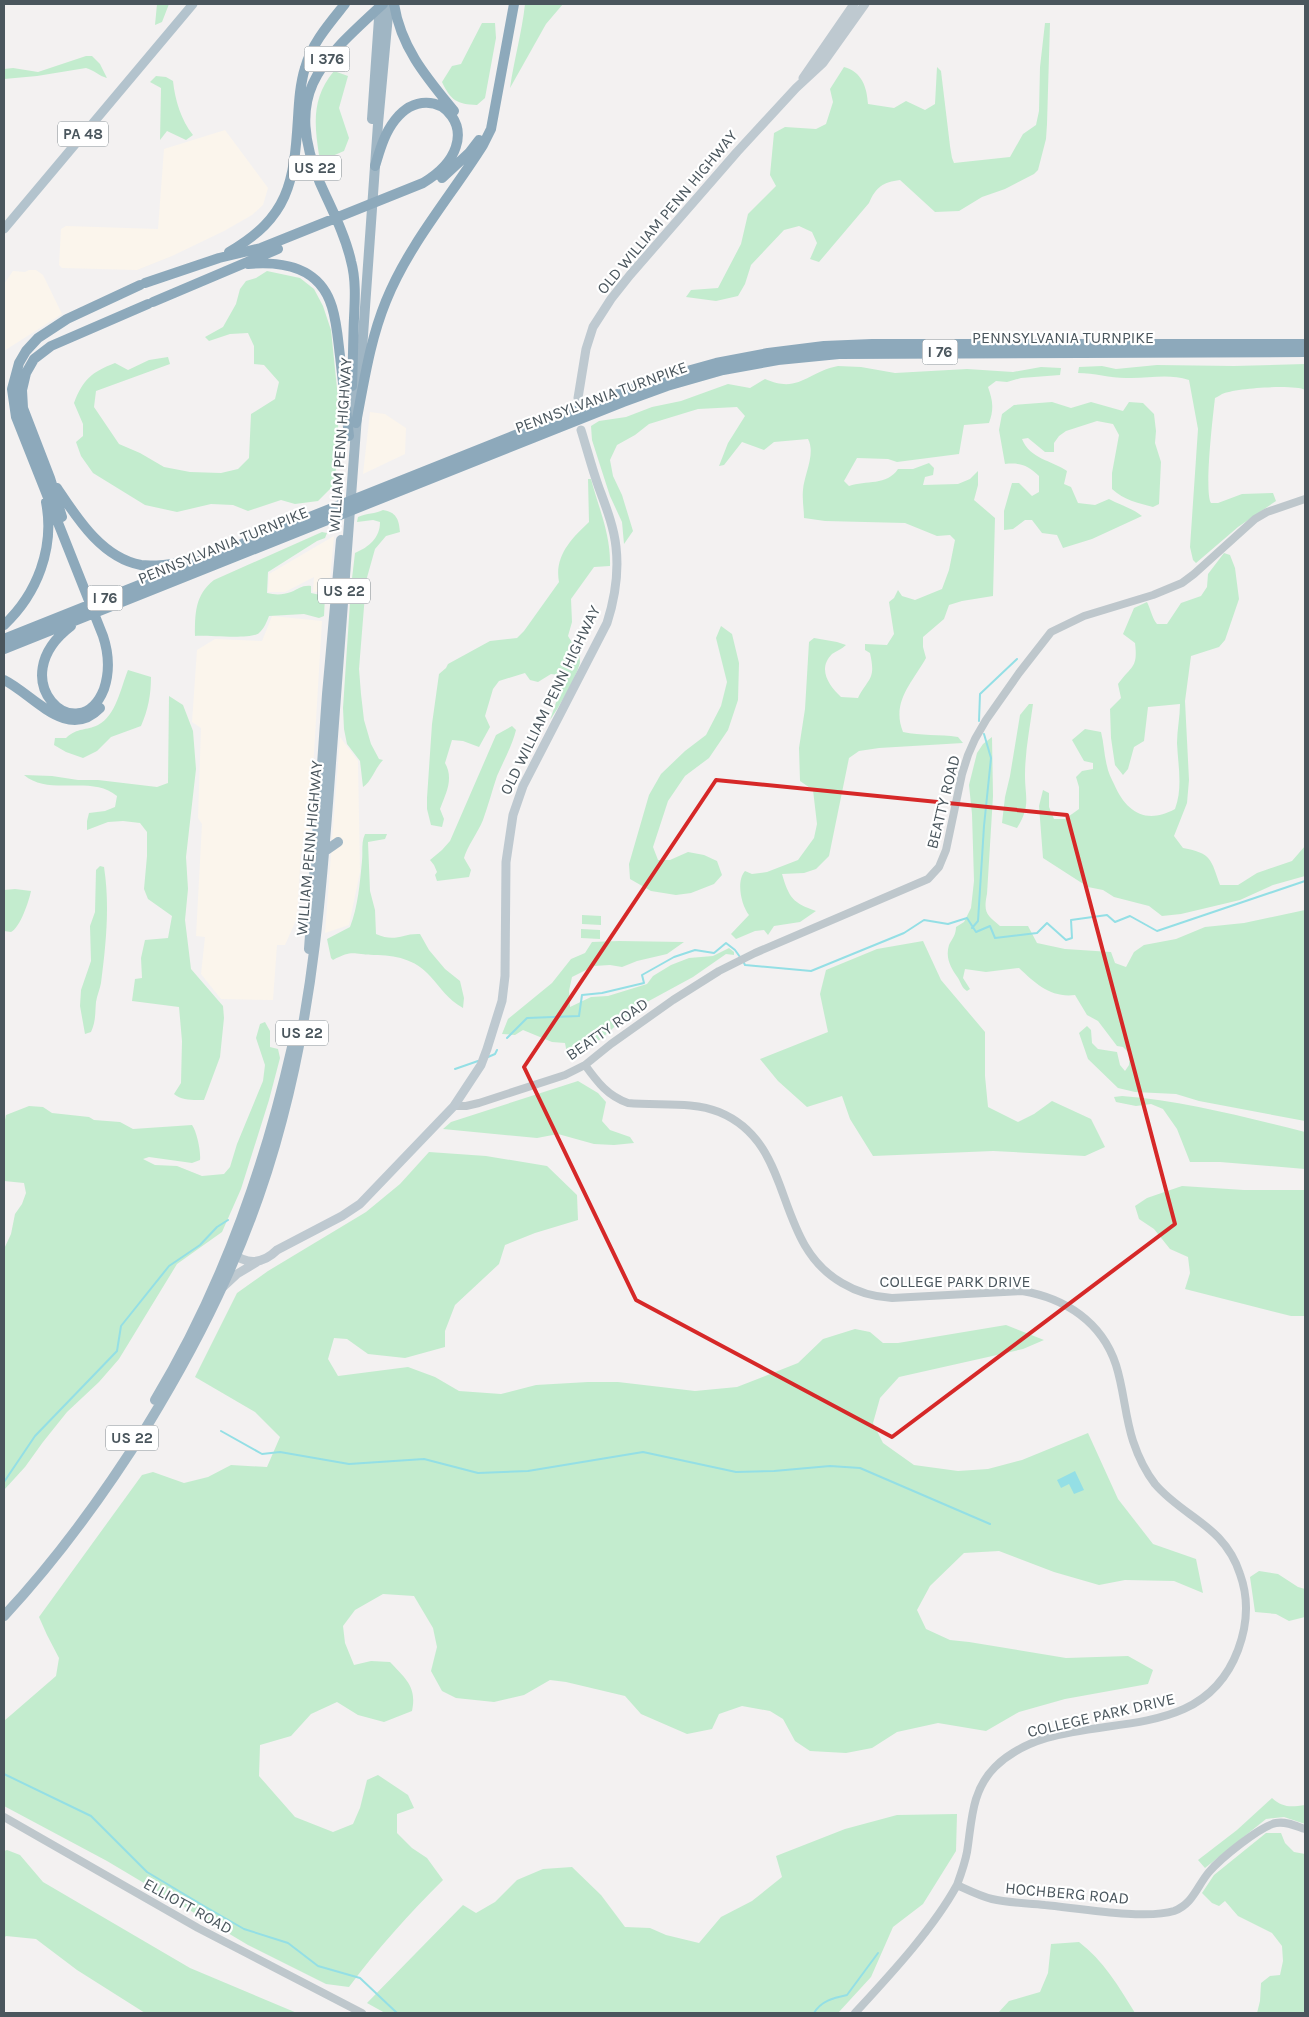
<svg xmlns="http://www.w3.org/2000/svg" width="1309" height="2017" font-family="Karla,sans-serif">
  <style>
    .commercial { fill: #fbf5ec }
    .green { fill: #c3ecce }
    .water { fill: #94dfe5 }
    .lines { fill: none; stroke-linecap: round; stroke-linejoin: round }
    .stream { stroke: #94dfe5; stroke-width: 2 }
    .tertiary { stroke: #bec7cc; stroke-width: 8 }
    .secondary { stroke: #bec9d0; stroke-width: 9 }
    .primary { stroke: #b3c3cd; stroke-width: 9 }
    .trunk { stroke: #a0b6c4; stroke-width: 10 }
    .motorway { stroke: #8da9bb; stroke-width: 10 }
    .marked { fill: none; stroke: #d62828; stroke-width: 4; stroke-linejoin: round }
    .labels { text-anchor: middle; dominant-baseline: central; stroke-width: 4.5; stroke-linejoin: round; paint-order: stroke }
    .shield { fill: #fff; stroke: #80898e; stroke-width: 1 }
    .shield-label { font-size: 15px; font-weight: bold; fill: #4a565d }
    .street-label { font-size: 16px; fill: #4a565d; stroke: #fff }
  </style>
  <rect width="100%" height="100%" fill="#f3f1f1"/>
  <path class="commercial" d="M225,130L268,188L263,205L252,215L224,231L172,256L137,270L62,268L59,265L61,229L66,226L158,229L164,149Z
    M29,270H36L43,275L62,314L4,351V284L13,271L25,272Z
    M370,412L385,414L406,428L405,454L363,474Z
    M334,536L329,591L313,592L314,577L285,592H268L269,574Z
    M272,616L322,621L308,852L301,853L297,918L285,945H277L273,1000L221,999L201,974L205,937L196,936L202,824L198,818L201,728L192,722L197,650L215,639L262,641Z
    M340,737L358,761L360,872L349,925L325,933Z"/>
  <path class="green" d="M157,4H169L162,22L155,25Z
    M525,4H563L546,24L510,88C514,60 522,32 525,4Z
    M482,23H495L496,38L485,98L477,105C457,104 451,101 442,82L452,66L461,64Z
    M1045,23H1050L1047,124L1046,139L1038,170L1034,174L1005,189L982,197L959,211L935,212L900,180C883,182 876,187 869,203L819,262L810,259L817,243L812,232L799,226L784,230L751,265L745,284L738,296L716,301L686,297L691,290L718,288L741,244L748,214L776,186L770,175L774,133L785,127L816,129L826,124L833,102L830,89L844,67C862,72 867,87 868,104L894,108L906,101L925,110L935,104L937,67L941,71L950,146L952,158L954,163L1010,157L1023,134L1036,125L1039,111L1040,67Z
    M86,56H92L100,64L107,78C99,76 94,70 86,68L37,76L4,79V69L13,68L38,72Z
    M334,71L348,76L339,108L349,138L344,151L330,157L319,155C314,123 312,97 334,71Z
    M156,76L166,77L173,81C175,100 181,120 193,135L186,140L167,131L160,140L161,88L150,82Z
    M267,271L300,278L314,289L323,306L331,330L339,408L336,469L332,487L318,501L295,504L281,500L248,511L233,505L211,504L177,512L145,505L93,473L81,456L76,442L83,436V424L74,403C83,379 92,372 115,363L128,370L149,360L168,357L170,364L96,391L94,407L119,444L140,453L164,467L190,472L221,473L238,469L249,458L251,414L275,399L279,382L264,365L254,364V346L248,333L230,334L209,341L205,337L223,327L236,304L240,289L246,281L256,278Z
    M1305,364V390C1295,384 1235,388 1222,394C1220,395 1218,397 1215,398C1213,415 1204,492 1211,503H1218L1242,494L1273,493L1276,501L1238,527L1196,563L1193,560L1190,547L1198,429L1189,380C1167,373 1148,379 1126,378C1110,378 1094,373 1078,373L1079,367L1102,366L1116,369L1157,365L1234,366Z
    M838,366L861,367L895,373L967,369L1013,372L1041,367L1061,368L1060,375L1021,378L1007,382L996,381L988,387C993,401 994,409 989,423L964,425L959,454L897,462L888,459L857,458L844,481L849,486C866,480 887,486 898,469H913L929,463L934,468L933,475L925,477L923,485L958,484L970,479L978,471V485L974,500L995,518L993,596L962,601L949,605L944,619L923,637V647L926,658C912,683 891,702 903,732C921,736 939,734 958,737L963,743L879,748L859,751L849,758L829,856L816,869L804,873L782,874C789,898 793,903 816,911L800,922L774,926L768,935L764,930L755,931L736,939L731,934L749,915C741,905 736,881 745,871L752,874L767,872L798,860L814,838L817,824L813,790L800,781L799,748L805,709L809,642L814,638L837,642L846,645C842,649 836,651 832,654C817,669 829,686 841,697L858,698C869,677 876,680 870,653L865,650V644L887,645L894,634L889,602L894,598L898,590L902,596L915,600L942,589L949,570L955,540L950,535L937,536L905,523L825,521L804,518C804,509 802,499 803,490C804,475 816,454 808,439L774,442L764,450L742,442L724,465L719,466L728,443L745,416L737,407L698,409L662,420L649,424L635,435L617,445L610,460L613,476L622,495L633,531L624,544L622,522L610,496L599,462L592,440L591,426L599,421L626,417L652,407L681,401L728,384L750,388L765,379C799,394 807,372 838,366Z
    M1052,402L1071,408L1091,402L1123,411L1129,402L1143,403L1154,414L1156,431L1155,443L1161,462L1159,504L1153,507C1138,503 1124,500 1112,489V473L1119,435L1113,424L1097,421L1066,431L1059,436L1054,443V452H1045L1028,438L1022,439C1030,459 1051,460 1067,471L1064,484L1071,487L1078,503L1095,505L1109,499C1120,505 1132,508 1142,516L1092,539L1063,548L1057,535L1042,533L1032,520H1025L1013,529L1004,530V511L1012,483H1019L1032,496L1039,492V476C1029,466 1020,462 1005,464L999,430L1002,414L1014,405Z
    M588,479H591C599,509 611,535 610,566L594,567L571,599L572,622L568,636C572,643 580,652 580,661C580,671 557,711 550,720L560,691L558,675L551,674L538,682L530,680L525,673L499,681L493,689L485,716L490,727L479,747L463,741L452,740L445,763C454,779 446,793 440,809L444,819L442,827L431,825L427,809V798L432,724L439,674L446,668L448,664L490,641L517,638L524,631L559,582C554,556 572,538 589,522Z
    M383,510C396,512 399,519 400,532L386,536L375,549L366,581L364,607L359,669L361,694L364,720L371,744L379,759L383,760C375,768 372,781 363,787L360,761L347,744L344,729L343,708L351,587L355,553C369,547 380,538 380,522L373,520L357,522L358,517C367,513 375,514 383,510Z
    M322,532L327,533L325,538L317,541L268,572L267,593C275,595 283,595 291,592C299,589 302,585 311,586V593L325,596L324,616L319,618L304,614L269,616C267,621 264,629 259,633C251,640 208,635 195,636C195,613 195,595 214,580Z
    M1224,553L1230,555L1235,568L1239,599L1225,640L1219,647L1191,656L1185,701L1189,780L1187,803L1174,836L1183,848C1212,853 1211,860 1220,885H1238L1257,873L1292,861L1305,846V876L1273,885L1240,900L1181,914L1162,916L1149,906L1114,897L1103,890L1088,887L1043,858L1039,806L1043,790L1049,793V807L1054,819H1065L1079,809V787L1076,777L1082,771L1093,769V763L1084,761L1072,740L1085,729L1101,732C1104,743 1104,755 1107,766C1108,772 1111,778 1114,784C1126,812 1146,825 1175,809C1183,787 1178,766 1177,743C1177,730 1180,717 1180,704L1148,707L1144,741L1134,747L1128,769L1123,775L1115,765L1111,738L1110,709L1121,698L1118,684C1132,665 1138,668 1135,643L1123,634L1134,608L1147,602C1151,610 1152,618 1157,624H1167L1181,603L1201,596L1207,587L1208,574Z
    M721,626L732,634L739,663L738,700L728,730L709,758L685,776L668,801L653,847L658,860H670L688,852L704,855L717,861L722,875L714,884L691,893L676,895L651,891L630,879L629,864L649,795L661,774L685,751L706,735L721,706L727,682L716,638Z
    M128,670L151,677C151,695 148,710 141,726L111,737L97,751L83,758L66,752L54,745L55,738H66C78,727 86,731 98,725C116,716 121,687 128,670Z
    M169,696L183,705L193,731L196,769L186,857L188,889L185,920L191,969L223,1006L224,1018L220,1057L204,1100C194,1100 182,1101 174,1094L181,1083L182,1041L179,1007L132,1001L135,979L142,978L141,958L145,940L168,938L172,916L148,899L144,889L147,856V832L140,823L123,821L108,822L87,830V821L89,813L105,811L115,807L117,796C91,774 50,797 24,775L52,776L78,780H98L157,787L168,783Z
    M1029,704H1033C1030,727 1025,751 1025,775C1025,798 1031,806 1017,828L1002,823L1005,797L1010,776L1020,715Z
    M512,726L516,730C512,746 504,760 497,776C492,791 488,806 483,820C478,832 467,847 464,858L471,870L469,877L437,881L435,875L437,872L434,865L430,860L442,850L450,841L496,735Z
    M992,737L993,796L987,894C983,913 987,915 1000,926H1028L1037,943L1065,949L1111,952L1115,963L1126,967L1134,952L1144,945L1176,939L1205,927L1244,923L1305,910V1121L1199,1101L1176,1094L1135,1092L1118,1088L1088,1059L1079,1033L1087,1026L1091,1030L1092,1043L1098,1049L1117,1052L1120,1065L1125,1071L1129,1065L1130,1054L1123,1047L1117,1046L1098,1021L1087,1015L1075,995C1051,998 1036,984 1019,968L986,972L965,969L963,978L970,989L967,991C962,988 961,983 958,978C951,968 945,958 949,945C952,939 956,935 956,927L964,922L971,908L974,881L972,814L969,785L977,753L983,744Z
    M365,834H387L385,839L368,842L370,891L375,910L376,934C396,943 402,933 420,934L429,950L445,969L460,981L464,998L463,1008C447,999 442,989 430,976C415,959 395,955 374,955C353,955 354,949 333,960L331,958L327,939L350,927C358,907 360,882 362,861C363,852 361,842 365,834Z
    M100,866L104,867C110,905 106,945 101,983C100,989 97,995 96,1002C95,1013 96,1021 91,1032L85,1034L80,1006L81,990L91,961L90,926L95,912L96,870Z
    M15,889L31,891C29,901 20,928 11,932L4,931V890Z
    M582,915L601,916V925L582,924Z
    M581,929L600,930V939L581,938Z
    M619,941L684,942L667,954L637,961L622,967L610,965L594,966L572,977L569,991L570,1007L591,997L608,996L647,984L653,976L671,965L689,958L713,956L729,948L734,952V955L726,954L693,977L647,1002L623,1019L601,1039L568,1059L565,1043L552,1042L523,1030L515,1035L502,1034L508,1019L552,983L571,959L585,953L592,942Z
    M923,941L941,980L985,1032V1076L988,1107L1018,1122L1034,1114L1052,1101L1091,1119L1105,1147L1085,1156L993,1151L873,1156L850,1119L842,1096L807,1107L778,1081L760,1059L828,1032L820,994L826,970L877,949Z
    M265,1022L270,1031V1047L278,1049L280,1058L269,1100L241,1189L222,1232L177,1264L119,1359L99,1382L67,1412L43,1442L25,1467L4,1490V1249L11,1234L15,1214L22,1204L26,1193L24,1183L4,1181V1125L6,1115L29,1106L43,1107L52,1113L89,1117L94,1120L120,1122L133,1129L192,1125C197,1132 201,1152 200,1160L192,1163L149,1157L143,1159L155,1165L177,1166L202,1176L224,1174L230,1167L237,1144L263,1081L265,1065L256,1038L260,1024Z
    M578,1081L598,1093L606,1102L602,1121L610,1130L630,1137L634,1143L614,1145L594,1144L558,1134L537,1138L443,1129L451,1122Z
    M1122,1096C1184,1101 1245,1117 1305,1132V1169L1220,1162H1190L1177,1129L1163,1109L1151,1104L1136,1106L1116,1102L1114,1097Z
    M429,1152L486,1156L547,1166L577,1195L578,1220L535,1233L505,1245L499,1264L455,1305L445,1331V1347L405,1358L368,1354L347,1339L334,1338L328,1359L338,1376L408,1367L435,1377L459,1391L501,1394L536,1385L588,1382H618L695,1391L737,1387L798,1363L823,1339L855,1329L870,1332L883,1343H898L1006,1325L1044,1340L1023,1349L899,1377L880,1398L873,1423L883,1443L914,1465L958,1471L988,1469L1022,1460L1088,1433L1118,1499L1153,1544L1196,1559L1203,1593L1174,1581L1125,1580L1099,1585L1054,1572L999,1551L964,1553L930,1586L917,1610L926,1629L950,1640L969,1642L1066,1658L1128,1656L1153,1670L1148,1684L1065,1699L1019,1712L986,1731L938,1723L897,1732L872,1748L846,1753L810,1751L795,1741L783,1719L770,1711L742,1706L719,1714L712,1729L687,1734L641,1714L625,1696L566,1682L550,1680L524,1695L494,1702L456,1698L442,1691L431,1671L437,1647L433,1628L414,1596L383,1594L355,1610L343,1626L345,1643L354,1665L371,1661L390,1662C406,1679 417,1687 412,1711L384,1722L358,1715L337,1702L311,1714L291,1736L260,1745L259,1776L295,1817L333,1832L353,1824L360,1808L367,1780L378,1775L408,1795L414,1808L397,1814V1833L412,1848L427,1858L443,1880C409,1914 378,1948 349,1987L326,1984L248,1945L107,1861L4,1806V1721L56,1676L59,1658L47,1635L39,1617L142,1475L153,1472L184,1483L208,1477L231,1465L267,1467L280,1437L255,1412L195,1377L237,1293L268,1271L366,1212L400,1184Z
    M1182,1186L1244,1190H1305V1316H1291L1185,1289L1190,1273L1188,1257L1170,1249L1154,1229L1139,1219L1135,1206L1147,1198Z
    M1259,1571L1278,1574L1298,1587L1305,1589V1617L1289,1621L1276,1614L1255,1612L1250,1577Z
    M1272,1798C1283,1808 1291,1807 1305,1805V1824L1284,1817L1266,1819L1205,1868L1198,1860L1237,1830Z
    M957,1814L956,1851L923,1904L893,1927L871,1977L838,2013H385L367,2003L463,1905L476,1913L495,1902L517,1880L543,1869L572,1867L601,1895L625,1927L650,1928L666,1935L699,1943L721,1917L752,1901L782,1877L776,1856L845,1829L897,1815Z
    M1266,1833H1281L1285,1843L1294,1852L1305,1854V2013H1257L1260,2001L1261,1983L1270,1976L1280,1975L1283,1961L1282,1946L1272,1933L1238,1916L1225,1901L1219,1906L1212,1903L1202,1893L1214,1875Z
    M7,1850L20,1855L43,1882L190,1968L297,2013H145L77,1970L36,1939L6,1936L4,1938V1851Z
    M1079,1942C1103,1960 1119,1987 1135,2013H998L1009,2001L1040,1992L1048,1973L1051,1944Z"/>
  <path class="water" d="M1075,1471L1084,1490L1074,1494L1069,1484L1061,1488L1057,1480Z"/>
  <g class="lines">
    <path class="stream" d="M979,721L980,694L1017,659
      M972,928L978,921L984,826L991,758L984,734
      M743,961L745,965L811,971L904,933L924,920L948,924L967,918L976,932L990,926L995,938L1037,933L1047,923L1066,940L1072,938L1071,920L1107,915L1115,922L1130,916L1157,931L1305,881
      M507,1038L527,1018L579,1016L582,995L602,993L644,983L642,975L674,957L695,950L714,953L726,943L735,950L740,957
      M488,1057L495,1054L497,1050
      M455,1069L478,1061
      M221,1431L262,1454L280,1452L349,1464L424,1459L478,1473L528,1471L643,1452L736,1472L774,1471L830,1466L860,1468L990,1524
      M4,1482L35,1436L117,1351L121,1326L169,1266L200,1245L217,1227L228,1220
      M4,1774L91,1816L147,1872L204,1906L244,1929L288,1943L318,1966L360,1978L397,2013
      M814,2013C821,2001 833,1998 847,1995L878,1953"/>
    <path class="tertiary" d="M585,1065C598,1083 608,1096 628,1103C658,1106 692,1101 719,1112C797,1144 771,1242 842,1283C857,1292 875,1297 892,1298L1022,1291C1065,1298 1102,1322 1116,1365C1124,1390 1125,1417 1133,1441C1138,1456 1145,1471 1155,1484C1184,1518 1224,1525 1240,1574C1249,1599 1247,1626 1238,1650C1197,1759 1064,1699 995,1767C971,1791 972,1821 967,1852C965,1863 961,1874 957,1885
      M454,1106H466L479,1103L565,1075L585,1065L611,1044L673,1000L719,971L755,953L928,879L939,867L946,850L962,774L968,755L975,739L986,720L1019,673L1051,632L1084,616L1153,595L1182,583L1194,574L1255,519L1267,512L1305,499
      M4,1817L198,1928L362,2013
      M855,2013C889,1976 933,1929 957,1885C968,1890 980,1896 992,1899C1009,1903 1028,1903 1045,1905C1077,1908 1145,1920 1174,1911C1193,1904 1197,1886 1209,1872C1220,1859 1260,1826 1276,1823C1286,1821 1296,1826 1305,1829"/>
    <path class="secondary" d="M803,78L854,4
      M578,398L586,349L593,327L611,299L630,275L737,152L796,88L823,63L865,4
      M232,1253C247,1265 263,1264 277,1250L342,1216L360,1204L454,1106L481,1065L487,1049L502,1001L505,976L506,862L513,815L523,786L607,623C615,598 619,573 616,547C614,527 606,507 599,488C592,469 587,449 581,430
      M223,1287L237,1274L257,1262"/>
    <path class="primary" d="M4,229L193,4"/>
    <path class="trunk" d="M372,119L380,4
      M359,392L378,124L389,4
      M350,421L353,380
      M325,851L338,842
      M309,949L327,694L341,540
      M155,1400C220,1292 264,1170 292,1047
      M4,1616C58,1558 105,1493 147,1426C207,1328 253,1232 282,1120C314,1000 322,886 331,763C340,648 348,532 357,416"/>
    <path class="motorway" d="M394,4C401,48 427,78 454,111
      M442,178L469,153L479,140
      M229,252C289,217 294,183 298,118C299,101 300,84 305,68C312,43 329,24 345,4
      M248,264C284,261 320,267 332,307C337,323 338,340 340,356C343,383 346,410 349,436
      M145,283L219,258L261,248L423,183C498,138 434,71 395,120C384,134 380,150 375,166
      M153,302L278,249
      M352,386C353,363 353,341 354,318C355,299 356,279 351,261C345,234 331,208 320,183C283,92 320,62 383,4
      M356,423C364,382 370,340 386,301C409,244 451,196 483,145L491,129L514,4
      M57,488C77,518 102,558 141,565C156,567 172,564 187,562
      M62,517L50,478L23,408L22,390L26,373L34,359L51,346L148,304
      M4,625C37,594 55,548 46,502
      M71,626C0,680 79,752 104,689C110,671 109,654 103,636L16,417L12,389L19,363L26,351L38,338L67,319L140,285
      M4,639L623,392L680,373L716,363L768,353L824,346L872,344H1305
      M4,649L623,402L667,386L723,370L778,360L839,354L1305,352
      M4,680C33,694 67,742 100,708"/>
  </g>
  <path class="marked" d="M716,780L1067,815L1175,1224L892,1437L636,1300L524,1067Z"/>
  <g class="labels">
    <g class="shield">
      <rect x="304.5" y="46.5" width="45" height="25" rx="4"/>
      <rect x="58" y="121.5" width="50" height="25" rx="4"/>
      <rect x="289" y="155.5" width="52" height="25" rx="4"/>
      <rect x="922.5" y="339.5" width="35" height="25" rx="4"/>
      <rect x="318" y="578.5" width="52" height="25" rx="4"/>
      <rect x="87.5" y="585.5" width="35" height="25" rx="4"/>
      <rect x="276" y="1020.5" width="52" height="25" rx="4"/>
      <rect x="106" y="1425.5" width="52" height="25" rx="4"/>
    </g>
    <g class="shield-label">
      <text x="327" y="59">I 376</text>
      <text x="83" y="134">PA 48</text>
      <text x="315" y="168">US 22</text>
      <text x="940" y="352">I 76</text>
      <text x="344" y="591">US 22</text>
      <text x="105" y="598">I 76</text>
      <text x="302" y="1033">US 22</text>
      <text x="132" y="1438">US 22</text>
    </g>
    <g class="street-label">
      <text transform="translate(667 212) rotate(-50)">OLD WILLIAM PENN HIGHWAY</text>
      <text x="1063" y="337">PENNSYLVANIA TURNPIKE</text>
      <text transform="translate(601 397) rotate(-20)">PENNSYLVANIA TURNPIKE</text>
      <text transform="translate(340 445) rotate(-86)">WILLIAM PENN HIGHWAY</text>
      <text transform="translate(223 545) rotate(-22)">PENNSYLVANIA TURNPIKE</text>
      <text transform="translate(550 700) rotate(-64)">OLD WILLIAM PENN HIGHWAY</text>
      <text transform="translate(943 802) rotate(-76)">BEATTY ROAD</text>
      <text transform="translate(309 848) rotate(-85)">WILLIAM PENN HIGHWAY</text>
      <text transform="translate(607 1029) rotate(-35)">BEATTY ROAD</text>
      <text x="955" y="1281">COLLEGE PARK DRIVE</text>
      <text transform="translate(1101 1715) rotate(-13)">COLLEGE PARK DRIVE</text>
      <text transform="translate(1067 1893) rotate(5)">HOCHBERG ROAD</text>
      <text transform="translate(188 1906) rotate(29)">ELLIOTT ROAD</text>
    </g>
  </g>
  <rect width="1309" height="2017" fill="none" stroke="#4a565d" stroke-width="10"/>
</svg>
